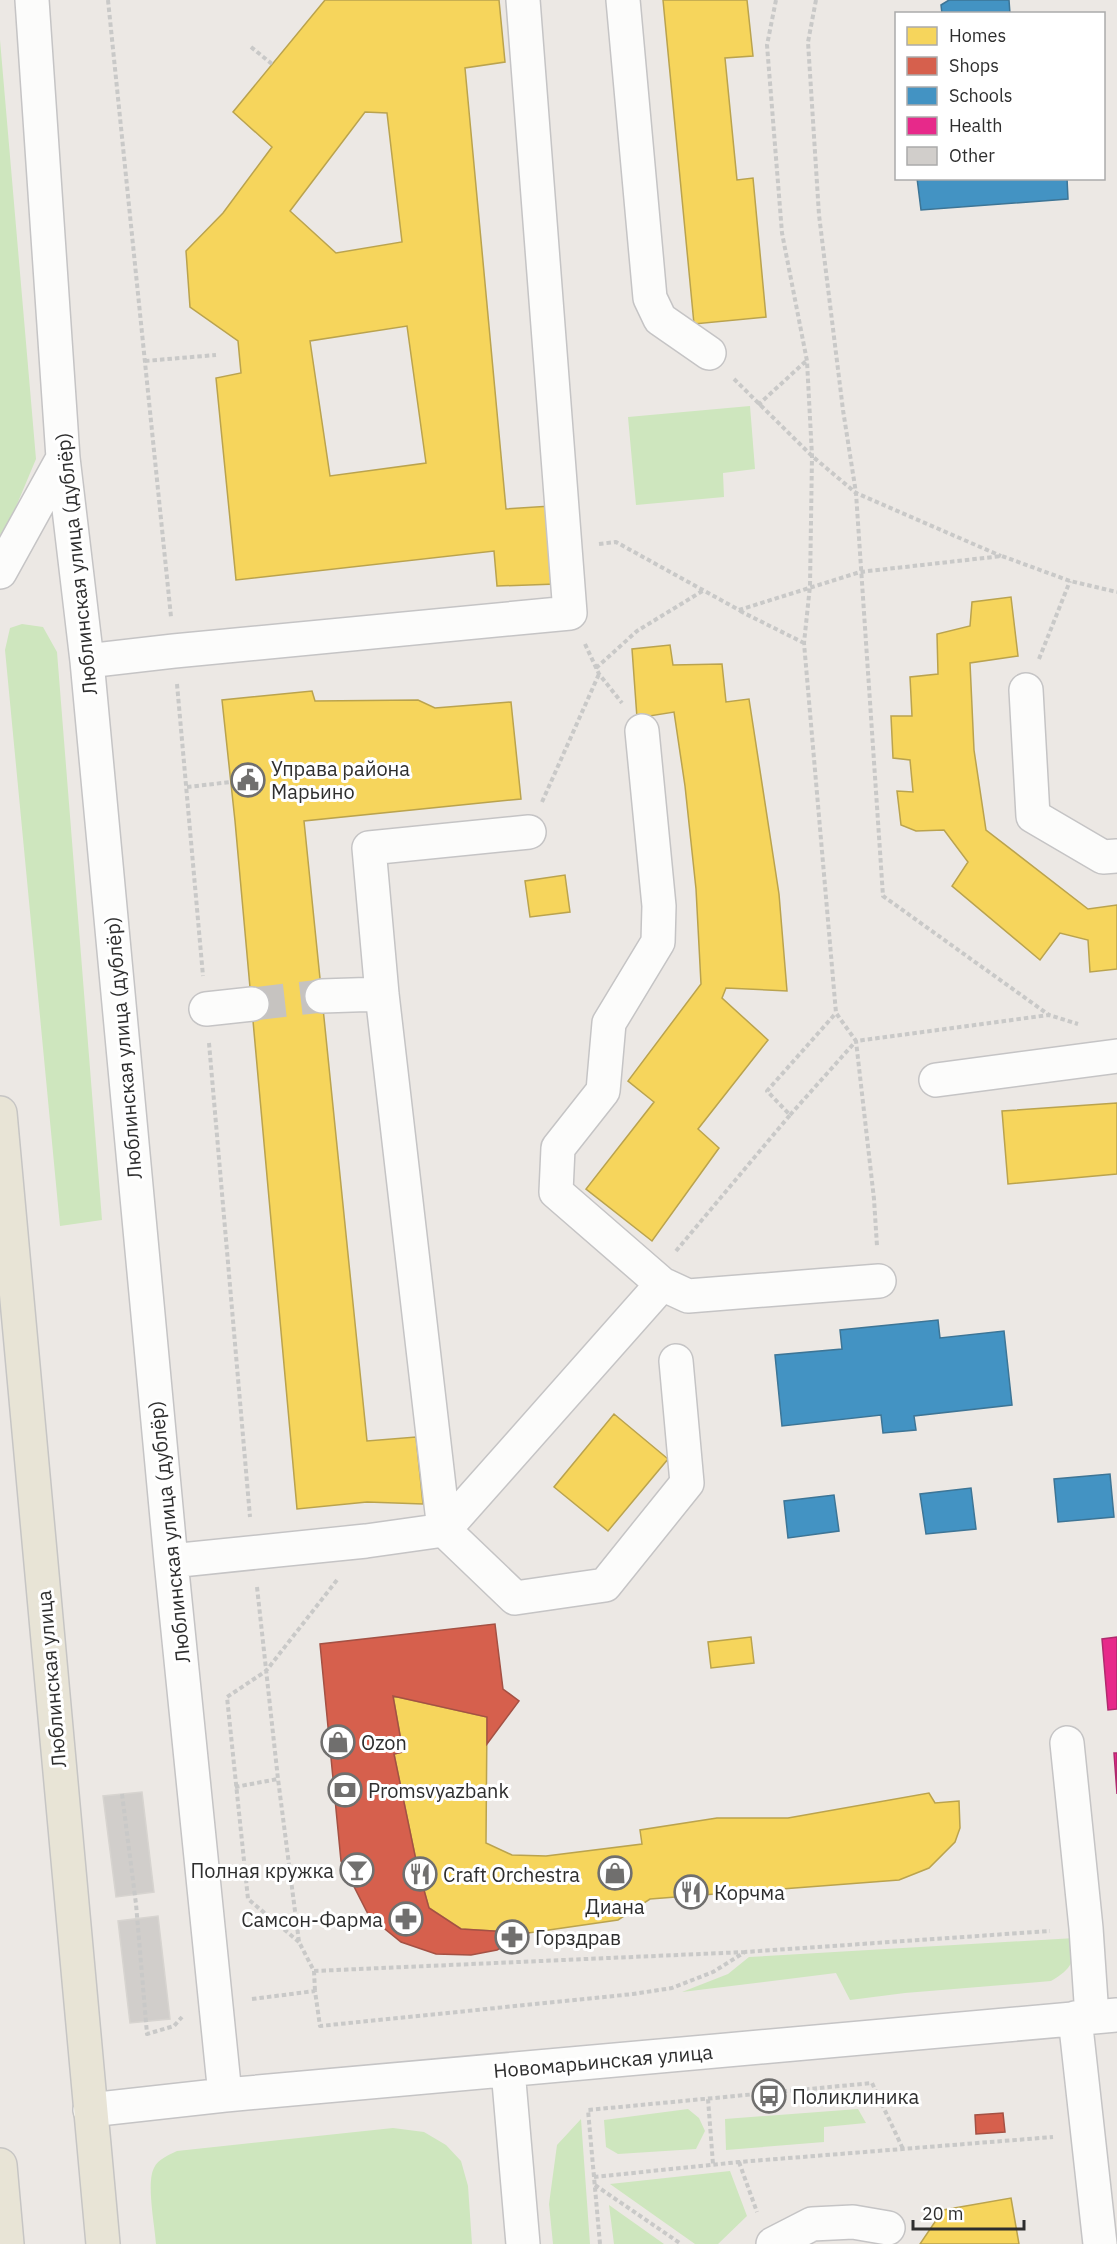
<svg xmlns="http://www.w3.org/2000/svg" width="1117" height="2244" font-family="'IBM Plex Sans',sans-serif">
  <style>
    .green { fill: #cee6be }
    .homes { fill: #f6d55c; stroke: #baa34e; stroke-width: 1.5; fill-rule: evenodd }
    .shops { fill: #d6604d; stroke: #a45144; stroke-width: 1.5 }
    .schools { fill: #4393c3; stroke: #3d7596; stroke-width: 1.5 }
    .health { fill: #e7298a; stroke: #b02a6e; stroke-width: 1.5 }
    .building { fill: #d1cecb; stroke: #d7d4d0; stroke-width: 1.5 }
    .lines { fill: none; stroke-linecap: round; stroke-linejoin: round }
    .minor-tunnel { stroke: #c6c3c0; stroke-width: 33; stroke-dasharray: 33 16; stroke-linecap: butt }
    .minor-casing { stroke: #c5c4c5; stroke-width: 36 }
    .major-casing { stroke: #c6c5c4; stroke-width: 36 }
    .path { stroke: #c9c9c8; stroke-width: 4; stroke-dasharray: 4.5 3; stroke-linecap: butt }
    .minor { stroke: #fcfcfb; stroke-width: 33 }
    .major { stroke: #e8e4d6; stroke-width: 33 }
    .labels { text-anchor: middle; dominant-baseline: central; stroke-width: 6; stroke-linejoin: round; paint-order: stroke }
    .street-label { font-size: 20px; fill: #2e2e2e; stroke: #fff }
    .poi-label { font-size: 20px; fill: #2e2e2e; stroke: #fff; text-anchor: start }
  </style>
  <rect width="100%" height="100%" fill="#ece8e4"/>
  <path class="green" d="M0,40L36,459L5,533L0,534Z
    M750,406L755,469L723,473L724,497L636,505L628,417Z
    M22,624L43,627L57,652L102,1220L60,1226L5,650L10,628Z
    M1075,1938C1074,1962 1073,1968 1051,1981L905,1993L850,2000L836,1973L682,1992L728,1974L749,1957Z
    M688,2109L699,2118L705,2131L696,2149L618,2154L606,2147L604,2120Z
    M858,2109L866,2123L824,2127V2142L726,2150L725,2119Z
    M581,2119L590,2244H553L549,2204L557,2145Z
    M393,2128L424,2132L446,2145L461,2161L468,2186L472,2244H156C155,2226 146,2183 154,2168C158,2159 169,2155 177,2151Z
    M730,2171L747,2216L718,2244H695L610,2184Z
    M609,2205L664,2244H614Z"/>
  <path class="homes" d="M325,0H499L505,62L465,68L506,509L551,506L556,584L497,586L494,551L236,580L216,378L241,373L238,341L190,307L186,251L223,213L272,147L233,112ZM365,112L387,113L402,242L336,253L290,211ZM407,326L426,463L330,476L310,341Z
    M663,0H747L753,56L725,58L737,180L753,178L766,317L694,324Z
    M1011,597L1018,656L970,663L974,750L986,830L1088,909L1117,905V969L1090,972L1088,940L1060,933L1040,960L952,886L968,862L944,830L916,831L901,825L897,791L913,792L910,760L893,758L891,716H912L910,677L938,674L937,634L970,626L972,602Z
    M670,645L673,665L722,664L726,702L749,699L779,894L787,991L726,988L722,998L768,1040L698,1129L719,1148L652,1241L586,1189L654,1102L628,1081L701,984L696,889L685,786L674,712L637,718L632,649Z
    M312,691L315,701L418,700L435,708L511,702L521,799L304,821L367,1441L416,1437L423,1504L367,1502L297,1509L235,821L222,700Z
    M565,875L570,912L530,917L525,881Z
    M1117,1103V1174L1008,1184L1002,1111Z
    M614,1414L668,1459L608,1531L554,1487Z
    M751,1637L754,1663L711,1668L708,1642Z
    M393,1696L487,1717L486,1843L512,1855L546,1856L642,1844L640,1830L717,1818H788L929,1793L935,1803L959,1801L960,1828L955,1842L929,1868L899,1880L650,1899L618,1920L528,1933L461,1929L429,1908L417,1865L394,1754L403,1752Z
    M1011,2198L1019,2244H920L943,2210Z"/>
  <path class="shops" d="M495,1624L503,1689L519,1701L487,1744V1717L393,1696L403,1752L394,1754L417,1865L429,1908L461,1929L528,1933L497,1950L471,1955L436,1954L401,1942L369,1916L341,1861L320,1644Z
    M1003,2113L1005,2132L976,2134L975,2115Z"/>
  <path class="schools" d="M949,0H1009L1010,14H942L941,5Z
    M917,178H1067L1068,199L921,210Z
    M938,1320L940,1338L1004,1331L1012,1405L914,1416L916,1430L883,1433L881,1415L782,1426L775,1355L842,1349L840,1330Z
    M1110,1474L1114,1517L1058,1522L1054,1479Z
    M971,1488L976,1529L926,1534L920,1494Z
    M834,1495L839,1531L788,1538L784,1501Z"/>
  <path class="health" d="M1117,1637V1709L1108,1710L1102,1639Z
    M1114,1753H1117V1794Z"/>
  <path class="building" d="M142,1792L154,1892L116,1897L103,1796Z
    M158,1916L170,2019L130,2023L118,1921Z"/>
  <g class="lines">
    <path class="minor-tunnel" d="M252,1004L322,996"/>
    <g class="minor-casing">
      <path id="minor" d="M32,0L63,458L87,661L171,1561L225,2095
        M623,0L650,298L660,319L709,353
        M0,572L63,458
        M87,661L174,651L570,613L523,0
        M1026,690L1033,816L1103,857L1117,856
        M642,731L659,906L658,942L609,1023L603,1091L558,1148L556,1192L662,1284
        M529,832L369,848L382,994L444,1530L662,1284L688,1296L879,1281
        M322,996L382,994
        M206,1009L252,1004
        M936,1080L1117,1056
        M171,1561L366,1541L444,1530L515,1598L605,1585L687,1483L676,1361
        M1067,1743L1086,1928L1092,2017
        M1075,2018L1100,2244
        M508,2070L523,2244
        M90,2110L225,2095L1117,2015
        M773,2244L812,2224L853,2222L888,2228"/>
    </g>
    <g class="major-casing">
      <path id="major" d="M0,1113L103,2244
        M0,2165L7,2244"/>
    </g>
    <path class="path" d="M108,0L171,617
      M776,0L767,45L782,233L807,361L812,456L810,586L804,643L836,1013L856,1041L1049,1015L1078,1024
      M816,0L808,42L819,215L843,410L856,493L883,896L1049,1015
      M251,47L272,64
      M145,361L216,355
      M734,379L812,456L856,493L1001,556
      M758,405L806,361
      M599,544L616,542L739,610L860,572L1002,556L1070,581L1117,592
      M740,611L804,643
      M585,644L599,674L622,703
      M1039,659L1070,581
      M596,668L637,631L704,590
      M177,684L203,976
      M187,787L231,782
      M542,802L599,674
      M209,1043L250,1517
      M790,1115L856,1041L874,1199L877,1246
      M676,1251L790,1115L767,1091L836,1013
      M257,1587L278,1779L299,1942L314,1971L315,1991
      M235,1787L278,1779
      M122,1794L136,1904L147,2034L174,2026L182,2017
      M299,1942L248,1899L227,1697L266,1671L337,1580
      M314,1971L745,1952
      M252,1999L315,1991L320,2026L633,1994L672,1988L713,1972L745,1952L1050,1931
      M708,2099L713,2164
      M739,2162L757,2212
      M594,2177L739,2162L1053,2137
      M595,2185L681,2244
      M600,2244L588,2110L872,2083L903,2149"/>
    <use href="#minor" class="minor"/>
    <use href="#major" class="major"/>
  </g>
  <defs>
    <g id="civic-ring" transform="scale(1.725)"><circle r="9.5" fill="#fff" stroke="#706f6e" stroke-width="1.5"/><path d="M-.6-6.5H3V-4.5H.6V-3L4-1V1h2V6H-6V1h2V-1L-.6-3ZM-1.2 2.5V6h2.4V2.5Z" fill="#706f6e"/></g>
    <g id="shop-ring" transform="scale(1.725)"><circle r="9.5" fill="#fff" stroke="#706f6e" stroke-width="1.5"/><path d="M-5-2.5h2.3a2.7 3.5 0 0 1 5.4 0H5L5.5 6h-11ZM-1.5-2.5h3a1.5 2.3 0 0 0-3 0Z" fill="#706f6e"/></g>
    <g id="bank-ring" transform="scale(1.725)"><circle r="9.5" fill="#fff" stroke="#706f6e" stroke-width="1.5"/><path d="M-6-4H6V4H-6ZM0-2.3a2.3 2.3 0 1 0 0 4.6a2.3 2.3 0 1 0 0-4.6Z" fill="#706f6e"/></g>
    <g id="bar-ring" transform="scale(1.725)"><circle r="9.5" fill="#fff" stroke="#706f6e" stroke-width="1.5"/><path d="M-6-5H6L.8 .8V4.5H3.5V6h-7V4.5H-.8V.8Z" fill="#706f6e"/></g>
    <g id="restaurant-ring" transform="scale(1.725)"><circle r="9.5" fill="#fff" stroke="#706f6e" stroke-width="1.5"/><path d="M-5-6h1v4h1v-4h1v4h1v-4h1v5L-1.5 .5V6h-2V.5L-5-1ZM5-6V6H3V1.5H1.5Q1.5-4 5-6Z" fill="#706f6e"/></g>
    <g id="pharmacy-ring" transform="scale(1.725)"><circle r="9.5" fill="#fff" stroke="#706f6e" stroke-width="1.5"/><path d="M-2-6h4v4h4v4h-4v4h-4v-4h-4v-4h4Z" fill="#706f6e"/></g>
    <g id="bus-ring" transform="scale(1.725)"><circle r="9.5" fill="#fff" stroke="#706f6e" stroke-width="1.5"/><path d="M-5-6H5V4H4V6H2V4H-2V6H-4V4H-5ZM-3.5-4V0h7V-4ZM-3.5 1.2v1.5H-2V1.2ZM2 1.2v1.5H3.5V1.2Z" fill="#706f6e"/></g>
  </defs>
  <g fill-rule="evenodd">
    <use href="#civic-ring" x="248" y="780"/>
    <use href="#shop-ring" x="338" y="1742"/>
    <use href="#bank-ring" x="345" y="1790"/>
    <use href="#bar-ring" x="357" y="1870"/>
    <use href="#shop-ring" x="615" y="1873"/>
    <use href="#restaurant-ring" x="420" y="1874"/>
    <use href="#restaurant-ring" x="691" y="1892"/>
    <use href="#pharmacy-ring" x="406" y="1919"/>
    <use href="#pharmacy-ring" x="512" y="1937"/>
    <use href="#bus-ring" x="769" y="2096"/>
  </g>
  <g class="labels">
    <g class="street-label">
      <text transform="translate(76 564) rotate(-96)">Люблинская улица (дублёр)</text>
      <text transform="translate(123 1048) rotate(-95)">Люблинская улица (дублёр)</text>
      <text transform="translate(169 1532) rotate(-96)">Люблинская улица (дублёр)</text>
      <text transform="translate(51 1679) rotate(-95)">Люблинская улица</text>
      <text transform="translate(603 2061) rotate(-5)">Новомарьинская улица</text>
    </g>
    <g class="poi-label">
      <text x="271" y="768">Управа района<tspan x="271" dy="23">Марьино</tspan></text>
      <text x="361" y="1742">Ozon</text>
      <text x="368" y="1790">Promsvyazbank</text>
      <text x="334" y="1870" text-anchor="end">Полная кружка</text>
      <text x="443" y="1874">Craft Orchestra</text>
      <text x="714" y="1892">Корчма</text>
      <text x="615" y="1906" text-anchor="middle">Диана</text>
      <text x="383" y="1919" text-anchor="end">Самсон-Фарма</text>
      <text x="535" y="1937">Горздрав</text>
      <text x="792" y="2096">Поликлиника</text>
    </g>
  </g>
  <rect x="895" y="12" width="210" height="168" fill="#ffffff" stroke="#ababab" stroke-width="1.5"/>
  <rect x="907" y="27" width="30" height="18" fill="#f6d55c" stroke="#ababab" stroke-width="1.5"/>
  <text x="949" y="42" font-size="18" fill="#2e2e2e">Homes</text>
  <rect x="907" y="57" width="30" height="18" fill="#d6604d" stroke="#ababab" stroke-width="1.5"/>
  <text x="949" y="72" font-size="18" fill="#2e2e2e">Shops</text>
  <rect x="907" y="87" width="30" height="18" fill="#4393c3" stroke="#ababab" stroke-width="1.5"/>
  <text x="949" y="102" font-size="18" fill="#2e2e2e">Schools</text>
  <rect x="907" y="117" width="30" height="18" fill="#e7298a" stroke="#ababab" stroke-width="1.5"/>
  <text x="949" y="132" font-size="18" fill="#2e2e2e">Health</text>
  <rect x="907" y="147" width="30" height="18" fill="#d1cecb" stroke="#ababab" stroke-width="1.5"/>
  <text x="949" y="162" font-size="18" fill="#2e2e2e">Other</text>
  <path d="M913 2220v9h111v-9" fill="none" stroke="#2e2e2e" stroke-width="3"/>
  <text x="922" y="2220" font-size="18" fill="#2e2e2e" stroke="#ffffff" stroke-width="4.5" paint-order="stroke">20 m</text>
</svg>
